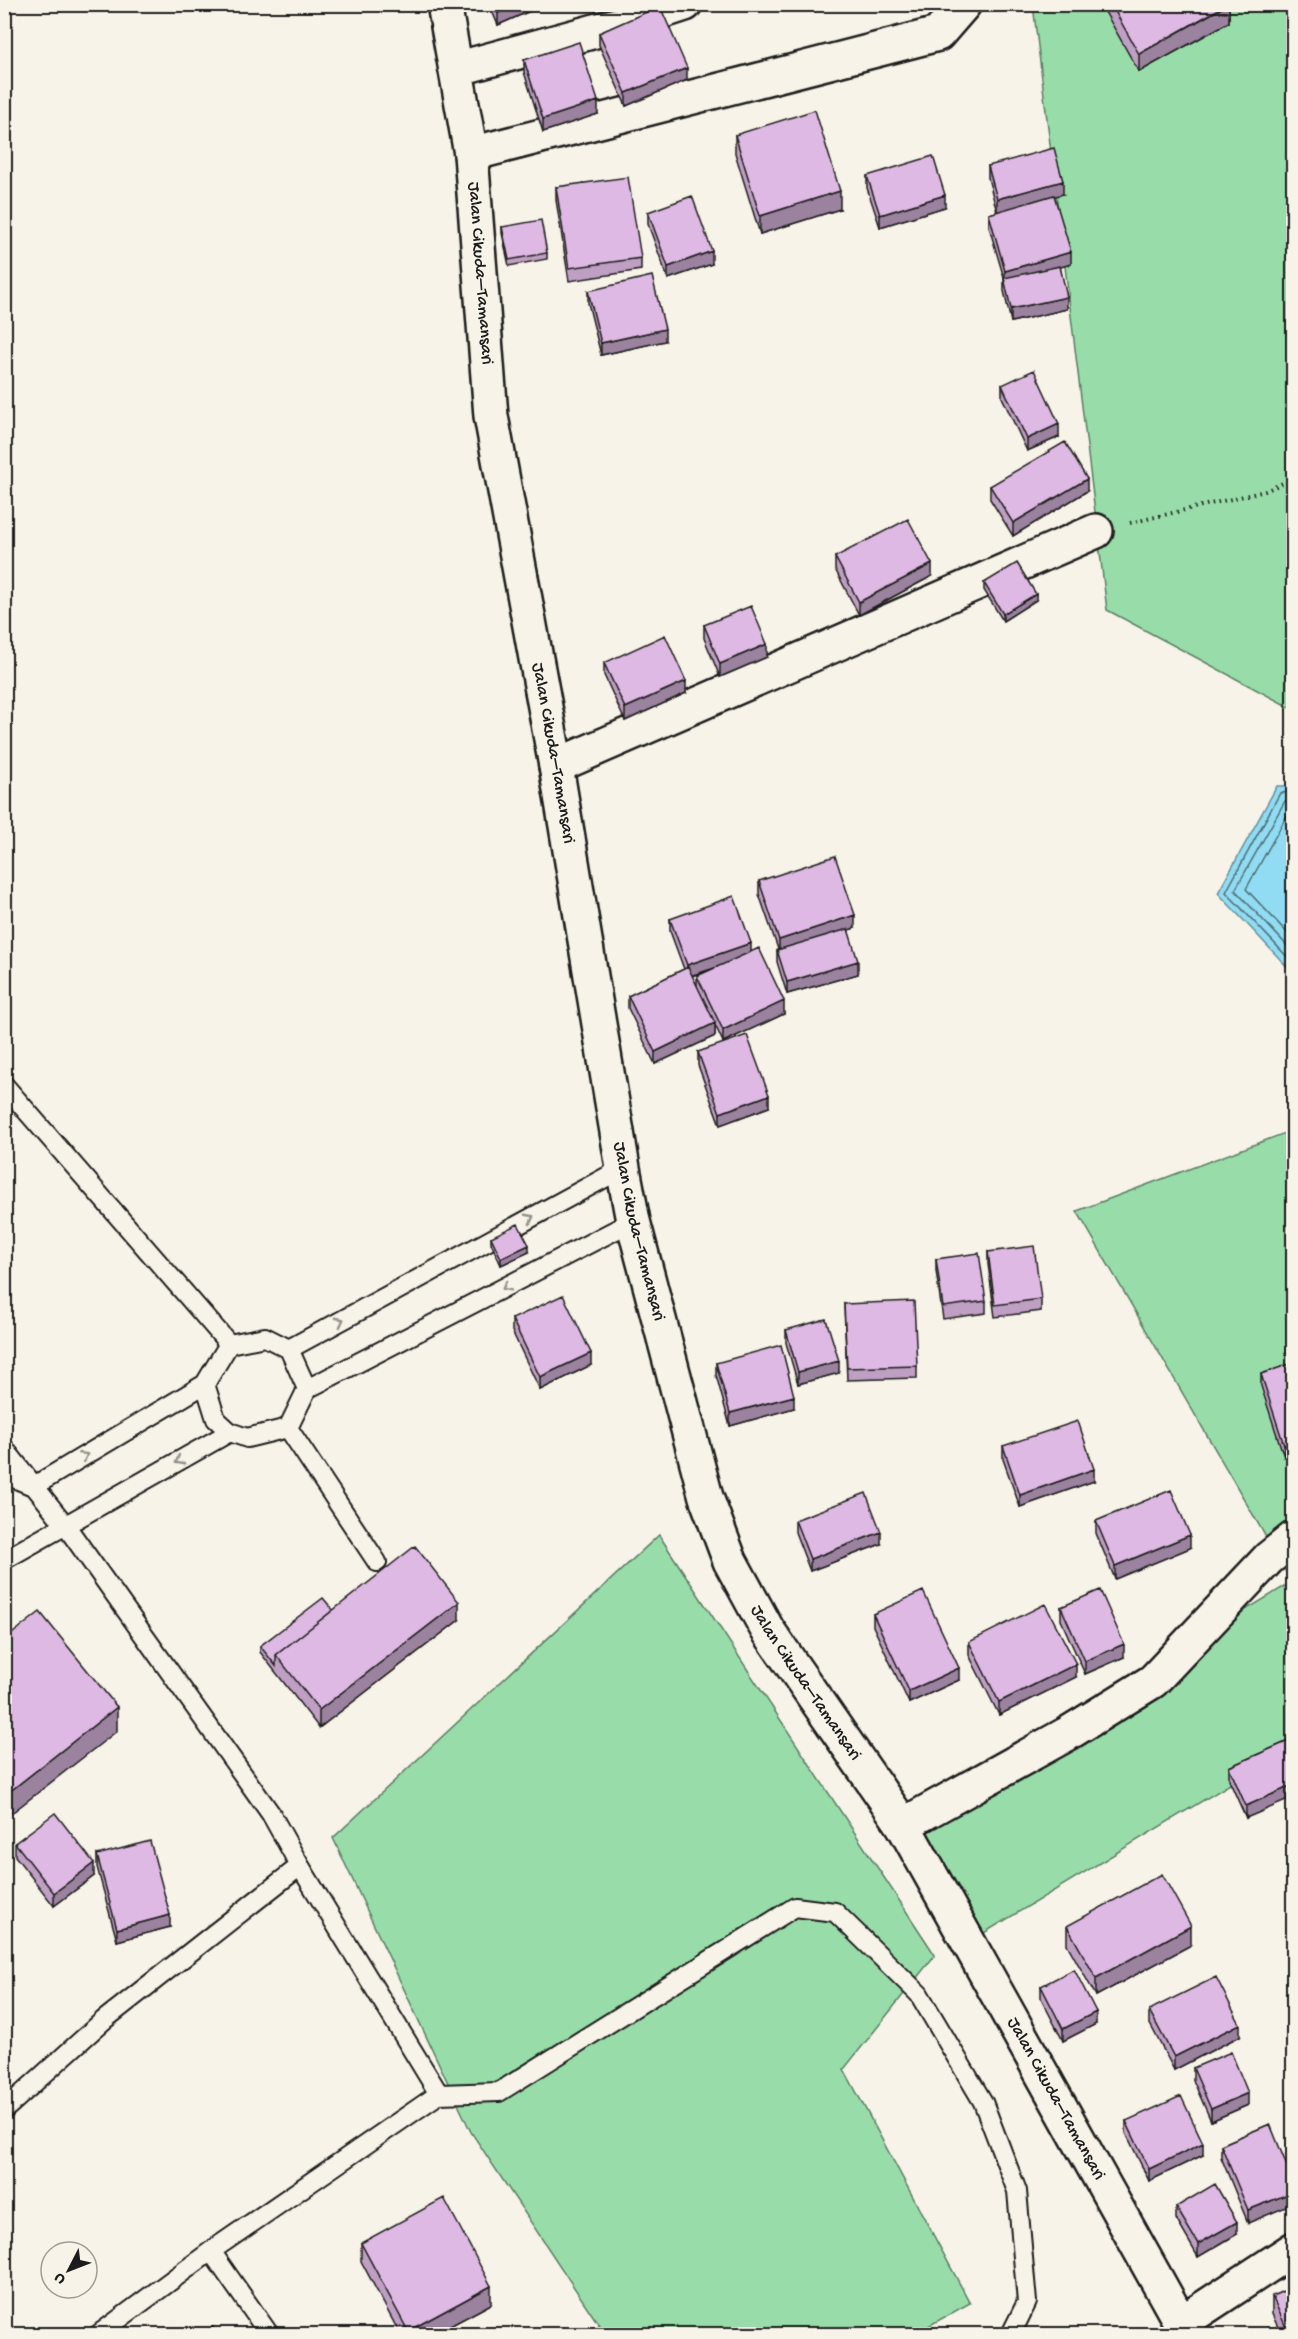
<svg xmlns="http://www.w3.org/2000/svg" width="1298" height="2339" font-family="'Gochi Hand',sans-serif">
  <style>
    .green { fill: #98dda9; stroke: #5a7c62; stroke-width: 1.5 }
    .water { fill: #91dcf2; stroke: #628f9c; stroke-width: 1.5 }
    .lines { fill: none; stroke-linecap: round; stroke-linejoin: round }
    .shore { stroke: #4b6972; stroke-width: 1.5 }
    .lane-casing { stroke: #1c1c1c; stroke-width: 22 }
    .street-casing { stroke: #1c1c1c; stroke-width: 38 }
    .secondary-casing { stroke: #1c1c1c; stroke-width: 38 }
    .path { stroke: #1c1c1c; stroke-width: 4; stroke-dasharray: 1.5 4.5; stroke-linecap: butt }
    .lane { stroke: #f7f3e8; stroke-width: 18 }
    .street { stroke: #f7f3e8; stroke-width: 33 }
    .secondary { stroke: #f7f3e8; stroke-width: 33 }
    .wall { fill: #bf9fc3; stroke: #1c1c1c; stroke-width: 1.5; fill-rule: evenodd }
    .shaded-wall { fill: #9b829f; stroke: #1c1c1c; stroke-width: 1.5 }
    .building { fill: #deb9e3; stroke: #1c1c1c; stroke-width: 1.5 }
    .oneway { stroke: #94928c }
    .labels { text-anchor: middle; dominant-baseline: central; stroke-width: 6; stroke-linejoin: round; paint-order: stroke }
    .street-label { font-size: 18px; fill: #1c1c1c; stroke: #f7f3e8 }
  </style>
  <rect width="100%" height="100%" fill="#f7f3e8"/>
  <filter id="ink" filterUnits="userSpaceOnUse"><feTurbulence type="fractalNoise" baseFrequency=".0167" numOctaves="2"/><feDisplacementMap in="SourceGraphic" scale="12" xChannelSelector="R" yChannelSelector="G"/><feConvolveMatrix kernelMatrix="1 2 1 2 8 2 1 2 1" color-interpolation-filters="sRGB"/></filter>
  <g filter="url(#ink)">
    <path class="green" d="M1033,5H1293V709L1107,610Z
      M1293,1130V1746L974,1939L899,1819L1292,1582L1077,1211Z
      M659,1535L935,1955L844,2069L970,2303L914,2334H605L471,2132L333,1838Z"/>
    <path class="water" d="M1277,786H1293V973L1218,893Z"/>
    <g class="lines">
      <path class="shore" d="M1294,792L1280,793L1226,892L1294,964
        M1294,799L1285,801L1235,890L1294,953
        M1294,808L1290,810L1246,889L1294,940"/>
      <g class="lane-casing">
        <path id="lane" d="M4,1085L229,1344
          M265,1337L289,1349L307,1389L288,1428L247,1438L230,1432L216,1419L205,1384L229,1344Z
          M289,1349L623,1168
          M307,1389L633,1221
          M288,1428L377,1562
          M4,1448L66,1526L271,1814L300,1866L104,2020L4,2110
          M4,1474L33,1486
          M34,1486L205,1384
          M4,1560L230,1432
          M300,1866L439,2094
          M211,2251L269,2334
          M99,2334L211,2251L439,2094L499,2092L795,1907L835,1912L919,1994L983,2102L1017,2191L1027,2302L1011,2334"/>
      </g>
      <g class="street-casing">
        <path id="street" d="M456,69L639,19L685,4
          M471,154L938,34L964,4
          M556,766L1096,531
          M903,1825L1067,1734L1153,1681L1269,1558L1294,1538
          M1181,2323L1294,2249"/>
      </g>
      <g class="secondary-casing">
        <g id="secondary">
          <path id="s1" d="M444,4L471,154L491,416L556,766L623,1168L633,1221L706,1497L730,1561L767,1629L903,1825L1187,2334"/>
        </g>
      </g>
      <path class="path" d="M1130,523L1265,491L1294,478"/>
      <use href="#lane" class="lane"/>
      <use href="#street" class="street"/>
      <use href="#secondary" class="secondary"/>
    </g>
    <path class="wall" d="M489,4H546L498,25Z
      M1104,4H1229V22L1139,72L1104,10Z
      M599,33L687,80L626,106L599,45Z
      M524,60L598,114L543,132L524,72Z
      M735,135L840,209L760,234L735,153Z
      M988,166L1063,194L1054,196L1071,264L1060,267L1067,309L1011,322L1004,291V278L989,227V214L997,212L988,178Z
      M867,176L945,207L880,227L867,188Z
      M556,187L641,258V270L569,281L556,200Z
      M648,212L712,264L668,279L648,224Z
      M502,227L547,253V259L509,266L502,233Z
      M588,291L665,341L601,355L588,303Z
      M1002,385L1059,437L1027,451L1002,397Z
      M990,486L1087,491L1013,536L990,499Z
      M835,557L932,576L859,615L835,569Z
      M984,583L1036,600L1003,621L984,590Z
      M704,625L767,657L720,677L704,638Z
      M604,663L686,693L625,721L604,675Z
      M759,881L855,928L848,930L858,974L787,994L777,962V950L778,949L759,894Z
      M670,919L751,951L784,1014L723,1042L715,1025V1036L655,1064L628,1008V996L684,969L670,931ZM718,967L697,976V987L692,976Z
      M698,1052L769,1107L720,1125L698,1065Z
      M491,1237L529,1252L501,1265L491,1243Z
      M988,1252L1041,1299V1311L995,1317L988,1264Z
      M936,1259L986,1301V1313L943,1319L936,1271Z
      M844,1304L917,1366V1378L847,1380Z
      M512,1319L591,1365L540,1390L512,1331Z
      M786,1330L839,1373L798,1384L786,1343Z
      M716,1363L794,1408L730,1426L716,1375Z
      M1293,1363L1284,1457L1261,1386V1374Z
      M1003,1446L1094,1481L1020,1507L1003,1459Z
      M795,1520L881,1544L810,1571L795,1532Z
      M1096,1521L1190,1548L1115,1579L1096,1533Z
      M1061,1607L1124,1657L1085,1674L1061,1620Z
      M333,1610L459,1620L319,1728L260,1652V1646Z
      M873,1614L959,1680L909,1703L873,1626Z
      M969,1642L1076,1677L999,1715L969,1655Z
      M1293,1739L1246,1818L1229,1780V1767Z
      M15,1843L94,1876L54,1906L15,1856Z
      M97,1855L170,1927L117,1941L97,1867Z
      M1067,1926L1191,1945L1096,1996L1067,1944Z
      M1041,1986L1096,2024L1063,2041L1041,1998Z
      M1293,1997V2025L1288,2012V1999Z
      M1149,2010L1240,2036L1174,2070L1149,2022Z
      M1193,2068L1248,2105L1211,2121L1193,2080Z
      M1126,2121L1203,2155L1149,2181L1126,2133Z
      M1270,2124L1248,2223L1221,2157V2145Z
      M1176,2207L1237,2234L1198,2257L1176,2219Z
      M361,2243L491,2304L435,2334H400L361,2261Z
      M1272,2296L1293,2334H1281L1272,2314Z"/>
    <path class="shaded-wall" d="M517,4H546L498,25V13Z
      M588,4H603L588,10Z
      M1229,4V22L1139,72V54Z
      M687,68V80L626,106V93Z
      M598,101V114L543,132V119Z
      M1063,181V194L997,212V199Z
      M840,191V209L760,234V216Z
      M945,195V207L880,227V215Z
      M712,251V264L668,279V267Z
      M1071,252V264L1005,284V271Z
      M1067,297V309L1011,322V309Z
      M665,329V341L601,355V343Z
      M1059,424V437L1027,451V439Z
      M1087,479V491L1013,536V523Z
      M932,564V576L859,615V602Z
      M1036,594V600L1003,621V614Z
      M767,644V657L720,677V664Z
      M686,681V693L625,721V708Z
      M855,915V928L779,953V940Z
      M751,943V956L687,977V965Z
      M858,961V974L787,994V982Z
      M784,1001V1014L723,1042V1030Z
      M715,1023V1036L655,1064V1052Z
      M769,1095V1107L720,1125V1113Z
      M529,1245V1252L501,1265V1258Z
      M591,1353V1365L540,1390V1377Z
      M839,1361V1373L798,1384V1372Z
      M794,1396V1408L730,1426V1413Z
      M1293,1442V1454L1284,1457V1445Z
      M1094,1469V1481L1020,1507V1495Z
      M881,1532V1544L810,1571V1559Z
      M1190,1535V1548L1115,1579V1566Z
      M459,1602V1620L319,1728V1710Z
      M1124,1644V1657L1085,1674V1661Z
      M1076,1664V1677L999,1715V1702Z
      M959,1668V1680L909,1703V1691Z
      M117,1707V1731L4,1819V1796Z
      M1293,1785V1798L1246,1818V1806Z
      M94,1863V1876L54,1906V1893Z
      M170,1915V1927L117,1941V1929Z
      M1191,1926V1945L1096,1996V1978Z
      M1096,2012V2024L1063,2041V2029Z
      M1240,2024V2036L1174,2070V2057Z
      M1248,2093V2105L1211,2121V2109Z
      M1203,2143V2155L1149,2181V2169Z
      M1293,2192V2204L1248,2223V2210Z
      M1237,2222V2234L1198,2257V2244Z
      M491,2286V2304L435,2334H408V2331Z"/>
    <path class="building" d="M494,4H517L498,13Z
      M1111,4H1228L1139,54Z
      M660,6L687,68L626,93L599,33Z
      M579,42L598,101L543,119L524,60Z
      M815,110L840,191L760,216L735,135Z
      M1054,148L1063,181L997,199L988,166Z
      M933,156L945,195L880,215L867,176Z
      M628,177L641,258L569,268L556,187Z
      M1054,195L1071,252L1005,271L989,214Z
      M692,196L712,251L668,267L648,212Z
      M541,220L547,253L509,260L502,227Z
      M1060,266L1067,297L1011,309L1004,278Z
      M652,276L665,329L601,343L588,291Z
      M1034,370L1059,424L1027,439L1002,385Z
      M1065,442L1087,479L1013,523L990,486Z
      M908,519L932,564L859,602L835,557Z
      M1017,563L1036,594L1003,614L984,583Z
      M751,606L767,644L720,664L704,625Z
      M665,635L686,681L625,708L604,663Z
      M835,856L855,915L779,940L759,881Z
      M734,896L751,943L687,965L670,919Z
      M848,929L858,961L787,982L777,950Z
      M759,948L784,1001L723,1030L697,976Z
      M688,967L715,1023L655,1052L628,996Z
      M747,1035L769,1095L720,1113L698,1052Z
      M518,1224L529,1245L501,1258L491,1237Z
      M1034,1246L1041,1299L995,1305L988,1252Z
      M979,1253L986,1301L943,1307L936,1259Z
      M563,1295L591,1353L540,1377L512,1319Z
      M914,1301L917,1366L847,1368L844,1304Z
      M826,1319L839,1361L798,1372L786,1330Z
      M781,1345L794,1396L730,1413L716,1363Z
      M1293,1363V1442L1284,1445L1261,1374Z
      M1078,1421L1094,1469L1020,1495L1003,1446Z
      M1171,1490L1190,1535L1115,1566L1096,1521Z
      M866,1493L881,1532L810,1559L795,1520Z
      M415,1546L459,1602L319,1710L276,1655Z
      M1100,1590L1124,1644L1085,1661L1061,1607Z
      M923,1591L959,1668L909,1691L873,1614Z
      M323,1598L333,1610L276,1655V1666L260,1646Z
      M1045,1604L1076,1664L999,1702L969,1642Z
      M40,1612L117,1707L4,1796V1640Z
      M1293,1739V1785L1246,1806L1229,1767Z
      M55,1813L94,1863L54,1893L15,1843Z
      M150,1841L170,1915L117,1929L97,1855Z
      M1162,1874L1191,1926L1096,1978L1067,1926Z
      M1074,1969L1096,2012L1063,2029L1041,1986Z
      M1216,1977L1240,2024L1174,2057L1149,2010Z
      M1293,1997V2012L1288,1999Z
      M1231,2052L1248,2093L1211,2109L1193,2068Z
      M1181,2096L1203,2143L1149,2169L1126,2121Z
      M1270,2124L1293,2181V2192L1248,2210L1221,2145Z
      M1215,2184L1237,2222L1198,2244L1176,2207Z
      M444,2198L491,2286L408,2331L361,2243Z
      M1293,2287V2334H1289L1272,2296Z
      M213,2327L218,2334H200Z"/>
    <defs><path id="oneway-chevron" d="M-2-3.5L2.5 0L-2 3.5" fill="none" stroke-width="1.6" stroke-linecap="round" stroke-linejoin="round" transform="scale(1.5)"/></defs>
    <g class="oneway">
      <use href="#oneway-chevron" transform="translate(530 1218) rotate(-28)"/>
      <use href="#oneway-chevron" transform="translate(506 1287) rotate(153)"/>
      <use href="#oneway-chevron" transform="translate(340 1321) rotate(-28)"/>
      <use href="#oneway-chevron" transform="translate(84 1456) rotate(-31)"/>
      <use href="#oneway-chevron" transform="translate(179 1461) rotate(150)"/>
    </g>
  </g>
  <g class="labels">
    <g class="street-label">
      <text stroke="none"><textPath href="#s1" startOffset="272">Jalan Cikuda–Tamansari</textPath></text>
      <text stroke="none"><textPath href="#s1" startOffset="758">Jalan Cikuda–Tamansari</textPath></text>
      <text stroke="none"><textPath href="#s1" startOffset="1244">Jalan Cikuda–Tamansari</textPath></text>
      <text stroke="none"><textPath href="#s1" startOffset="1730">Jalan Cikuda–Tamansari</textPath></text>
      <text stroke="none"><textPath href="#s1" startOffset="2216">Jalan Cikuda–Tamansari</textPath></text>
    </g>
  </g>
  <rect width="1298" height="2339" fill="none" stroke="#f7f3e8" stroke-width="24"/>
  <rect x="12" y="12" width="1274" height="2315" fill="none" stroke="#1c1c1c" stroke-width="2" filter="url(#ink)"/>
  <g transform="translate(69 2270) rotate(228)"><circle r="28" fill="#f7f3e8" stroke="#9f9d96" stroke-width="1.5"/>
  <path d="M0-4.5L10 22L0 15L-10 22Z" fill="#1c1c1c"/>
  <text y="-9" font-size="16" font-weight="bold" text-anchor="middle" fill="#1c1c1c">U</text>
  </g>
</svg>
